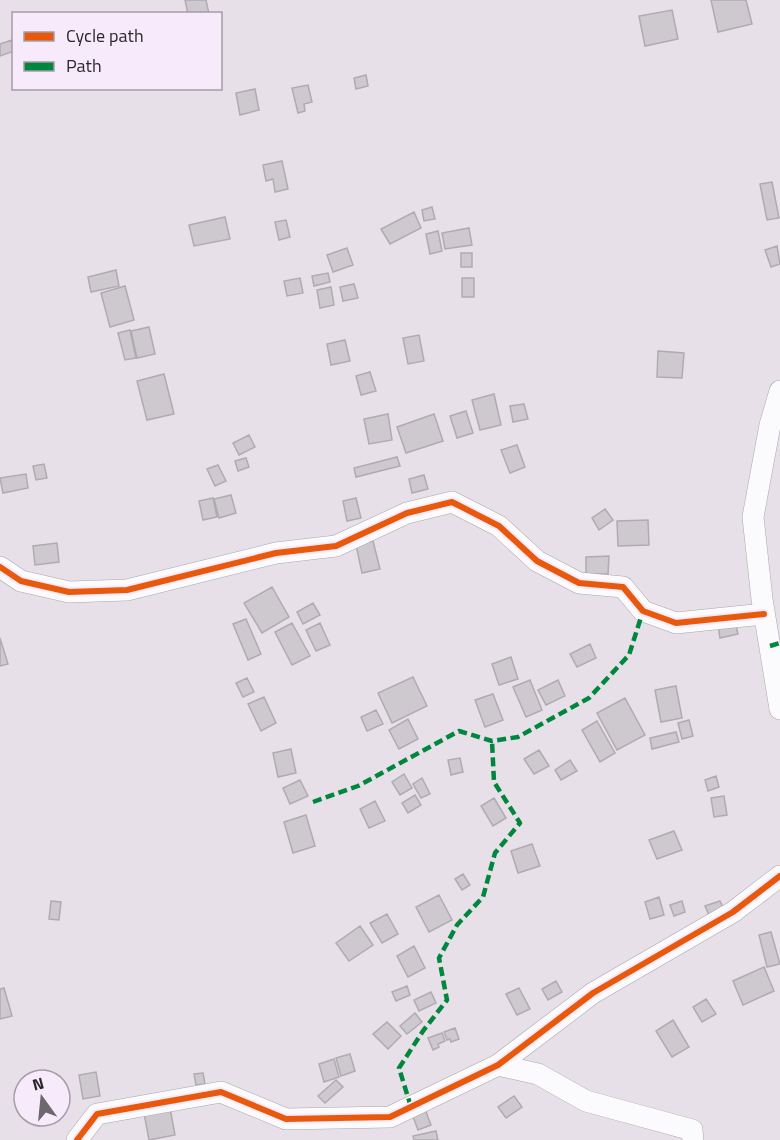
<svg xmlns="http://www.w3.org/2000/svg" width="780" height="1140" font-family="'Titillium Web',sans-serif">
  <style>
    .building { fill: #cec9cf; stroke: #b0abb0; stroke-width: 1.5 }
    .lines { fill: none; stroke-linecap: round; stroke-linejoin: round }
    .minor-casing { stroke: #aba6ac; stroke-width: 22 }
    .minor { stroke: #fbfafc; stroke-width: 21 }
    .quiet { stroke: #00873e; stroke-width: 4.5; stroke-dasharray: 9 4.5; stroke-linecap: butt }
    .cycleway-casing { stroke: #f7eafa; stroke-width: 10 }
    .cycleway { stroke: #e8590c; stroke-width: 6 }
  </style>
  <rect width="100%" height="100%" fill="#e7e0e8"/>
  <path class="building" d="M185,0H206L209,14H188Z
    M711,0H746L752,24L718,32Z
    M672,10L678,39L645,46L639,16Z
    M12,40L14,51L0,56V44Z
    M366,75L368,86L356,89L354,78Z
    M308,85L312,102L304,104L305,111L298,113L292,88Z
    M255,89L259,110L240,115L236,93Z
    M282,161L288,189L275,192L273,179L266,181L263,165Z
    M772,182L779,218L767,220L760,184Z
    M432,207L435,219L424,221L422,210Z
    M414,212L421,228L390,244L381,229Z
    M225,217L230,239L194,246L189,225Z
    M286,220L290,237L279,240L275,222Z
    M469,228L472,245L445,249L442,233Z
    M438,231L442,251L430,254L426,234Z
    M777,246L780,264L771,267L765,250Z
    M347,248L353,265L333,272L327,255Z
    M461,253H472V267H461Z
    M116,270L119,286L91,292L88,277Z
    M328,273L330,282L314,286L312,276Z
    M300,278L303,293L287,296L284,281Z
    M462,278H474V297H462Z
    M354,284L358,298L343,301L340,287Z
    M125,286L134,320L110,327L101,293Z
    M331,287L334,305L320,308L317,290Z
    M149,327L155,354L137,358L131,331Z
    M130,330L136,358L125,360L118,333Z
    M419,335L424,361L408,364L403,338Z
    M345,340L350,361L331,365L327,344Z
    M658,351L684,353L682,378L657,377Z
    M370,372L376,391L361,395L356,376Z
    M164,374L174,414L147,420L137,381Z
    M494,394L501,425L480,430L472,400Z
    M524,404L528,419L513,422L510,406Z
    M466,411L473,433L457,438L450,416Z
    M388,414L392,440L369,444L364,419Z
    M434,414L443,441L406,453L397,427Z
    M249,435L255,447L239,455L233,443Z
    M517,445L525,467L510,473L501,450Z
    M397,457L400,466L356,477L354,468Z
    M246,458L249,467L238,471L235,461Z
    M44,464L47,478L36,480L33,466Z
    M218,465L226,481L215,486L207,469Z
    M26,474L28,488L3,493L0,478Z
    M424,475L428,489L412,493L409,479Z
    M231,495L236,513L219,518L214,499Z
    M213,498L217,517L203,520L199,501Z
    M356,498L361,518L347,521L343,501Z
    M605,509L613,520L599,530L592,518Z
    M648,520L649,545L618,546L617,521Z
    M373,541L380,569L362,573L356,545Z
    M57,543L59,562L35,565L33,546Z
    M609,556L608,574H586V557Z
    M272,587L289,617L262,633L244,603Z
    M313,603L320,615L303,624L297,612Z
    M246,619L261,654L248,660L233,624Z
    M735,622L738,634L720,638L718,625Z
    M292,623L310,656L292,665L275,632Z
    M320,623L330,645L316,651L306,630Z
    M0,638L8,664L0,666Z
    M590,644L596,658L577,667L570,654Z
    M511,657L518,679L499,685L492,664Z
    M413,677L427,706L392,723L378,693Z
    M247,678L254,692L243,697L236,683Z
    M530,680L542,710L526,717L513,687Z
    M558,680L565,696L546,705L538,690Z
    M676,686L682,718L661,722L655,690Z
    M493,694L503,720L485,727L475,700Z
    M264,697L276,723L261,731L248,704Z
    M625,698L645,735L617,750L597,713Z
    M376,710L383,724L367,731L361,717Z
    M408,719L418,739L399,749L389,730Z
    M689,720L693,736L682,739L678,723Z
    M597,721L615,753L600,762L582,730Z
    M676,732L679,742L652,749L650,738Z
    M291,749L296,773L278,777L273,753Z
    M539,750L549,766L534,774L524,759Z
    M460,758L463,772L451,775L448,760Z
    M570,760L577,771L561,780L555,770Z
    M404,774L412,788L400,795L392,782Z
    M716,776L719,787L708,791L705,780Z
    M422,778L430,794L421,798L413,784Z
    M300,780L308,796L290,804L283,788Z
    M415,795L421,805L408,813L402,803Z
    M724,796L727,815L714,817L711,798Z
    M494,798L506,818L493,826L481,806Z
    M375,801L385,821L369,828L360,809Z
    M306,815L315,846L293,853L284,822Z
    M674,831L682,850L657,859L649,840Z
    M532,844L540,866L518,873L511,851Z
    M463,874L470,885L462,890L455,879Z
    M439,895L452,920L429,932L416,907Z
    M659,897L664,915L650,919L645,902Z
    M51,901L61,902L59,920L49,919Z
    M682,901L685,912L674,916L670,905Z
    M720,901L724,909L709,915L705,906Z
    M387,914L398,934L382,943L370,923Z
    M360,926L373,945L349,961L336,943Z
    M771,932L780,964L767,967L759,935Z
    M414,946L425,968L408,977L397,956Z
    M764,967L774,991L743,1005L733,981Z
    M556,981L562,992L548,1000L542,989Z
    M407,986L410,995L396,1001L392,992Z
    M4,988L12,1016L0,1019V989Z
    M519,988L530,1009L517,1015L506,994Z
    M431,992L436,1003L419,1011L414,1000Z
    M706,999L716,1014L702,1022L693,1007Z
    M415,1013L422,1022L407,1034L400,1026Z
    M673,1020L689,1047L672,1057L656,1031Z
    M387,1022L401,1036L388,1049L373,1034Z
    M455,1028L459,1039L451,1042L450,1039L447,1040L444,1032Z
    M442,1033L445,1041L438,1044L439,1047L433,1050L428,1038Z
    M350,1054L355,1071L341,1076L336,1058Z
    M334,1059L339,1077L324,1082L319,1064Z
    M96,1072L100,1096L83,1099L79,1075Z
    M203,1073L205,1084L196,1085L194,1074Z
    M336,1080L343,1087L325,1103L318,1096Z
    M514,1096L522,1107L506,1118L498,1107Z
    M170,1108L175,1135L149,1140L144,1113Z
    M425,1109L431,1125L418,1130L412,1114Z
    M436,1131L438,1140H414L413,1136Z"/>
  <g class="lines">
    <g class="minor-casing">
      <path id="minor" d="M780,391L770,425L753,517L762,599L780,709
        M0,567L21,581L69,592L127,590L276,553L336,546L407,513L452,502L499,526L537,561L579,583L623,587L643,611L676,623L764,614
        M498,1065L538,1074L586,1101L692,1130L693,1140
        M77,1140L97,1114L221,1092L286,1119L390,1117L498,1065L593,993L733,912L780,876"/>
    </g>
    <use href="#minor" class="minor"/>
    <path class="quiet" d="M770,646L780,643
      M313,802L358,786L459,731L492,741L518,737L589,698L629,655L643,611
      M411,1107L399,1068L423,1031L447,1000L439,958L457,925L483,897L495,853L520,823L494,782L492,741"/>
    <g class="cycleway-casing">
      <path id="cycleway" d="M0,567L21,581L69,592L127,590L276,553L336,546L407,513L452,502L499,526L537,561L579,583L623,587L643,611L676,623L764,614
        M77,1140L97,1114L221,1092L286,1119L390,1117L498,1065L593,993L733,912L780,876"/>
    </g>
    <use href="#cycleway" class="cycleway"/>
  </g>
  <rect x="12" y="12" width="210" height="78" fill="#f7eafa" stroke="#a59ca8" stroke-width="1.5"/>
  <rect x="24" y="32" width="30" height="9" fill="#e8590c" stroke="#a59ca8" stroke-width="1.5"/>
  <text x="66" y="42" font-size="18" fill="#2b262c">Cycle path</text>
  <rect x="24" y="62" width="30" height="9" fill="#00873e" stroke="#a59ca8" stroke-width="1.5"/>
  <text x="66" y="72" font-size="18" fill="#2b262c">Path</text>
  <g transform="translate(42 1098) rotate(345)"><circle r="28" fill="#f7eafa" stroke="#a59ca8" stroke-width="1.5"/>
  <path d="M0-4.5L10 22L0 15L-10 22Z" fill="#6d676e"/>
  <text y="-9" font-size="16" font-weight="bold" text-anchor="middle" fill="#2b262c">N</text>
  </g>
</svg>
